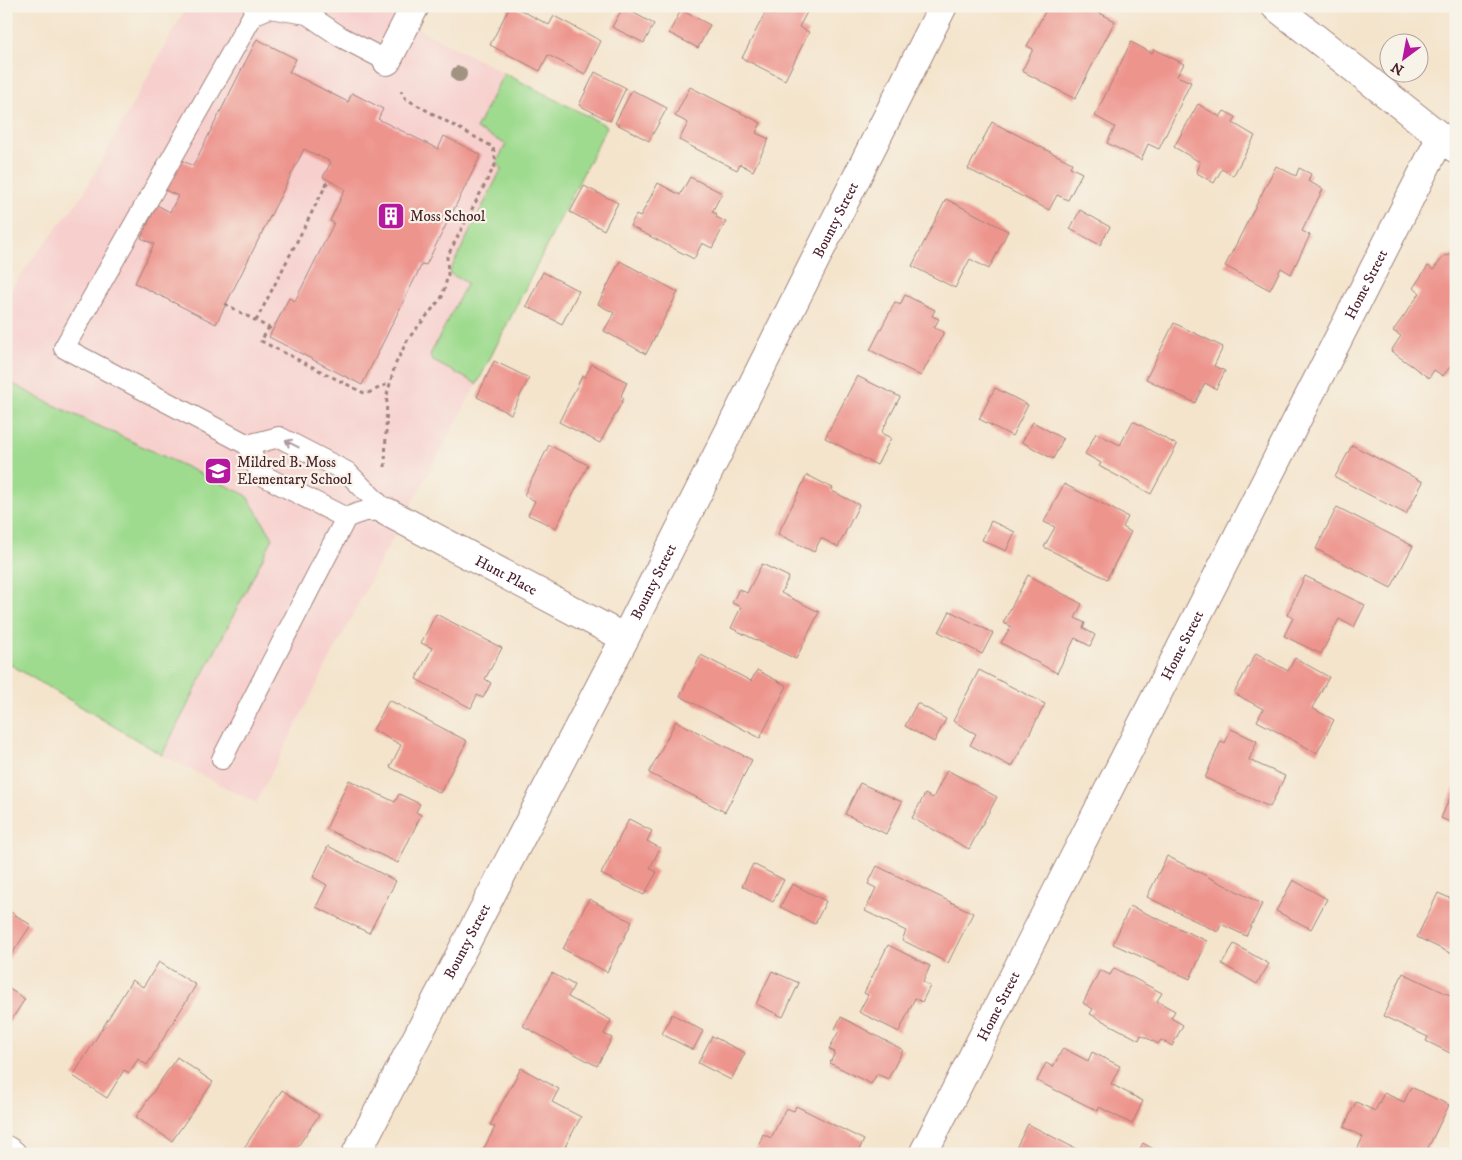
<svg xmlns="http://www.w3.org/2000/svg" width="1462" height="1160" font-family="'IM FELL DW Pica',serif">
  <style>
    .built { fill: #f7d0ce }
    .green { fill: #9fdb8f; stroke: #747d5d }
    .building { fill: #ed948d }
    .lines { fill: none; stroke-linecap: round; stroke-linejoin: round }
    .service-casing { stroke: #9f827c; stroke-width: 22 }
    .minor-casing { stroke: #9f827c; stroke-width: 30 }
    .tertiary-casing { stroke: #9f827c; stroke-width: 30 }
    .path { stroke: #9f827c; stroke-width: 3; stroke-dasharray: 4 4; stroke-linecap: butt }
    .service { stroke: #fff; stroke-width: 20 }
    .minor { stroke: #fff; stroke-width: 28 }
    .tertiary { stroke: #fff; stroke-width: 28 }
    .tree { fill: #a29281 }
    .oneway { stroke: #ae9aa0 }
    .labels { text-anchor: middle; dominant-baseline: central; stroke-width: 4.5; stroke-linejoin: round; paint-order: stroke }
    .poi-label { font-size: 15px; fill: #4a1f2b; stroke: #f7f3e8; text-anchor: start }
    .street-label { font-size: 15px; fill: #4a1f2b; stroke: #f7f3e8 }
  </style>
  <rect width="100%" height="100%" fill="#f7f3e8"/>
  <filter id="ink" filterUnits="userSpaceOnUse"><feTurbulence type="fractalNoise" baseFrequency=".02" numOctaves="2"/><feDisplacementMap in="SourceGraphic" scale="10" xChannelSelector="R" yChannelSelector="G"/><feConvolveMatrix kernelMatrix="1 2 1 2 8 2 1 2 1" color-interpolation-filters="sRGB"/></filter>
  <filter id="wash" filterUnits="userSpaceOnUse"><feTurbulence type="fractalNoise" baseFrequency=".0096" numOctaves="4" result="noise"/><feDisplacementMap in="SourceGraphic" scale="20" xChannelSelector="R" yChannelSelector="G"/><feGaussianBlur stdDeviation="1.12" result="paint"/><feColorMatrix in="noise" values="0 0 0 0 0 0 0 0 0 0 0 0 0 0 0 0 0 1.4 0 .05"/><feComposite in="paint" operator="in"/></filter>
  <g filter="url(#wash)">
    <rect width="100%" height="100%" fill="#f4e4cc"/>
    <path class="built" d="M187,6H374L607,126L477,384L382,558L256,803L162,755L6,662V299L18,278L82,196Z"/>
    <path class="green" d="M504,73L607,126L477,384L433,361L430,355L467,283L449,273L502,168L496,164L506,144L476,129Z
      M6,380L37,397L246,495L273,538L162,755L6,662Z"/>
    <g id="blocks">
      <path class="building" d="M510,6H513L549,25L554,16L601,41L585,74L548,55L540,71L490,45Z
        M778,6H795L807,12L799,27L809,32L785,80L742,58L766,11L774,15Z
        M1048,6H1094L1092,9L1115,21L1075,99L1022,71L1033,49L1027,46Z
        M623,7L654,24L644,43L612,27Z
        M681,10L710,25L698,48L669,33Z
        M257,39L296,59L289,72L348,102L352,93L383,109L378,119L438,149L444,136L481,155L426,265L422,264L362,385L269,337L289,298L295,301L334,223L330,221L345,189L323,177L331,162L304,149L216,324L135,283L154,244L141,238L157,205L170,212L178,196L165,190L181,160L193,166Z
        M1131,42L1152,53L1154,49L1184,64L1177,76L1191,82L1159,149L1148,144L1141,160L1107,143L1115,127L1095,116Z
        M595,72L626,88L610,121L579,105Z
        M690,87L761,123L756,133L769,139L753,171L740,164L737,170L679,140L688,123L675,116Z
        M632,90L667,108L649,141L615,123Z
        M1198,104L1220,117L1224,111L1236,117L1233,123L1255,136L1233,176L1222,169L1214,183L1197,173L1200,162L1174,147Z
        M992,122L1072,163L1070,167L1082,173L1068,200L1057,195L1049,210L968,169Z
        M1276,166L1296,176L1299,168L1311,174L1308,181L1323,189L1302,231L1310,235L1291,274L1281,268L1270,290L1225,266Z
        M690,177L722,193L712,212L717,214L716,217L726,222L712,248L702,243L694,259L630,226L636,215L640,217L658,183L680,195Z
        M584,186L618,203L604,230L570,212Z
        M946,199L1008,231L989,269L970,259L955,288L912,266Z
        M1080,210L1110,227L1100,245L1070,229Z
        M1456,254V364L1453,363L1443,376L1434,370L1429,378L1391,351L1401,336L1393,331L1420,293L1413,288L1428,266L1433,270L1444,256Z
        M620,261L678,292L646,354L604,331L614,313L598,304Z
        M543,272L579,291L562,324L526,306Z
        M905,295L935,310L932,316L939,319L934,328L944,332L921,376L870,350L895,302L900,305Z
        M1174,323L1223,347L1214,366L1225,371L1216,389L1205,383L1195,403L1146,379Z
        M494,361L529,378L511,414L477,397Z
        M592,364L627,382L621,396L624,398L600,443L559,422L582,376L585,377Z
        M857,376L900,397L881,433L891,438L877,465L825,438Z
        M995,388L1028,405L1012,436L979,419Z
        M1133,421L1177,445L1151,494L1099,466L1101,463L1085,454L1096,433L1120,445Z
        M1033,422L1063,439L1053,459L1022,442Z
        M549,445L588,465L556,528L528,515L535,501L524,495Z
        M1352,445L1423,482L1406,514L1335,477Z
        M807,475L833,488L832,491L859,505L838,547L821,538L814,552L778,534Z
        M1064,484L1128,517L1123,527L1131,532L1107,579L1044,547L1055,527L1044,522Z
        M1337,507L1413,546L1391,588L1316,549Z
        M991,521L1015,532L1006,551L982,540Z
        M762,564L789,577L781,593L819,612L796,659L731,628L741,607L732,603L739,589L747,593Z
        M1028,575L1082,604L1075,618L1085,623L1083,628L1095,635L1090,646L1075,638L1057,673L1001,643L1011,626L1003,623Z
        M1305,576L1365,605L1354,627L1339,619L1321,654L1284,636L1293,618L1287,615Z
        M950,611L993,633L982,654L939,632Z
        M436,614L502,648L485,679L491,683L483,698L477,695L471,708L416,679L432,648L421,643Z
        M1256,653L1288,671L1295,658L1329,677L1312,708L1334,720L1317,753L1257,721L1263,709L1234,693Z
        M701,655L751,681L757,670L787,686L760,738L680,696Z
        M979,670L1045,704L1012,767L970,745L976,734L953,721Z
        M389,700L467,741L440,793L390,767L401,745L373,730Z
        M917,703L946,719L934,742L905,726Z
        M676,721L752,760L725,812L649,773Z
        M1231,729L1257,741L1249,760L1285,776L1270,807L1205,778L1221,741L1225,743Z
        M947,770L997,797L969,849L912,818L925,794L933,798Z
        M349,780L395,802L399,794L420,804L416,812L421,815L398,863L326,829Z
        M860,783L902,802L886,834L845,814Z
        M1456,784V825L1441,818Z
        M629,819L652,831L647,841L660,848L650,868L657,872L644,895L601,874Z
        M328,846L396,881L369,933L316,907L327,885L313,877Z
        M1167,856L1262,904L1246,936L1221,924L1218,932L1147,897Z
        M753,864L784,880L773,902L742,886Z
        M877,866L973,913L948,963L902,940L906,931L865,911L876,888L868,884Z
        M1293,880L1327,899L1311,929L1276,911Z
        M792,884L826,901L815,924L780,907Z
        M1438,893L1456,901V956L1417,937Z
        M589,899L632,922L607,972L563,949Z
        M1130,906L1207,941L1190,979L1113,944Z
        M6,909L31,925L6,963Z
        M1234,944L1269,964L1257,984L1222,964Z
        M888,945L930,966L923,982L930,986L922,1002L915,998L899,1032L859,1012L868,995L864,993Z
        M159,962L196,985L147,1065L138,1059L129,1073L124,1070L107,1098L73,1076L132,980L143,987Z
        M1114,968L1162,993L1157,1001L1175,1011L1171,1018L1183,1025L1172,1046L1161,1040L1158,1044L1141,1035L1139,1040L1090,1014L1093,1009L1083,1003L1100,970L1110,975Z
        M772,971L799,983L783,1017L756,1004Z
        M552,973L574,985L568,997L611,1020L604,1034L612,1038L597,1066L523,1026Z
        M1403,973L1456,998V1056L1426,1041L1428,1037L1383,1016Z
        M6,987L25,999L6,1028Z
        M672,1014L703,1031L693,1050L662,1034Z
        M841,1017L903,1050L888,1079L877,1074L871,1084L830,1063L835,1052L829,1049L839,1031L835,1029Z
        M712,1036L745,1053L731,1080L698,1063Z
        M1063,1048L1088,1061L1092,1052L1120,1066L1111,1084L1143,1101L1132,1124L1099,1107L1098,1111L1037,1081L1046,1063L1053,1067Z
        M177,1057L213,1082L172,1141L136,1117Z
        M521,1068L559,1089L552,1102L581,1117L561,1154H548L544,1151L542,1154H481L495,1127L490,1125Z
        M1411,1087L1449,1105L1425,1154H1359L1356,1152L1363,1137L1344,1127L1356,1102L1375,1111L1384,1093L1404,1102Z
        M282,1090L319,1115L294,1152L298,1154H240Z
        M796,1106L864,1140L857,1154H764L757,1150L763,1134L771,1138L786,1108L794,1111Z
        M1028,1124L1086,1154H1013Z
        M1143,1143L1162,1154H1137Z"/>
    </g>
  </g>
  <g filter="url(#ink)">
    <use href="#blocks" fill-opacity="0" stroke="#9f827c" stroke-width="1"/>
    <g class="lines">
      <g class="service-casing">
        <path id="service" d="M248,445L64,348L253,15L269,8L307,14L341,37L387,61
          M346,518L260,474L248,445L279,437L347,472L387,512
          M222,759L346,518C362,511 370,509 387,512"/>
      </g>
      <g class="minor-casing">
        <g id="minor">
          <path d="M387,61L415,6"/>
          <path id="s1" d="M387,512L625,638"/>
          <path id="s2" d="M356,1154L625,638L943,6"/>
          <path id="s3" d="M923,1154L1441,137"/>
        </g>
      </g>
      <g class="tertiary-casing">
        <path id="tertiary" d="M1275,6L1456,149
          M6,1150L12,1154"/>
      </g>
      <path class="path" d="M225,304L273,330
        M256,321L328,181
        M269,327L261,341L366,394L390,383
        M385,467L387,395L395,365L408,339L442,297L448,275L447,257L496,163L493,147L406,99L401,91"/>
      <use href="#service" class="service"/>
      <use href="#minor" class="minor"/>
      <use href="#tertiary" class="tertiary"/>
    </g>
    <circle class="tree" cx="459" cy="74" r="8"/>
    <defs><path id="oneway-shaft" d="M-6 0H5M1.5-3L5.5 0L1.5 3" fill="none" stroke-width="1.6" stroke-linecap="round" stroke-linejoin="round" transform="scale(1.25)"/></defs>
    <use class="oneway" href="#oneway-shaft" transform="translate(292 444) rotate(-153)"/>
  </g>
  <defs>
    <g id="building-square" transform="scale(1.4375)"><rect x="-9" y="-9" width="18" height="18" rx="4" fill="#b5179e" stroke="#f7f3e8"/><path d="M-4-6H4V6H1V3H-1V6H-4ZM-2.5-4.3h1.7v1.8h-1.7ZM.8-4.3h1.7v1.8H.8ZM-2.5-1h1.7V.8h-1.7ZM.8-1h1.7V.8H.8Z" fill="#fff"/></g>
    <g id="school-square" transform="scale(1.4375)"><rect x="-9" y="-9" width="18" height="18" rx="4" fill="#b5179e" stroke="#f7f3e8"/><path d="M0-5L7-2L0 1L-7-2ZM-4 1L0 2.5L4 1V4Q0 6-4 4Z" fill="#fff"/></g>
  </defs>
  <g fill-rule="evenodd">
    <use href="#building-square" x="391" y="216"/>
    <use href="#school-square" x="218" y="471"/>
  </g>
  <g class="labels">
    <g class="poi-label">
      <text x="410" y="216">Moss School</text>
      <text x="237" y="462">Mildred B. Moss<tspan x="237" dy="17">Elementary School</tspan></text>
    </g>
    <g class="street-label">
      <text stroke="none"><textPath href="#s2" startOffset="1050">Bounty Street</textPath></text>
      <text stroke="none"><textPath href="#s3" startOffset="976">Home Street</textPath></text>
      <text stroke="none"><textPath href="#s1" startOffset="135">Hunt Place</textPath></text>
      <text stroke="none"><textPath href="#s2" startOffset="645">Bounty Street</textPath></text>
      <text stroke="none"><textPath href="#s3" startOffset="571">Home Street</textPath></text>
      <text stroke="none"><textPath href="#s2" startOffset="240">Bounty Street</textPath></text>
      <text stroke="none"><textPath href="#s3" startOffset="166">Home Street</textPath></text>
    </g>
  </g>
  <rect width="1462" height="1160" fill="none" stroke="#f7f3e8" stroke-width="25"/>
  <g transform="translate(1404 58) rotate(212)"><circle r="24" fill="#f7f3e8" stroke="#b29e9c"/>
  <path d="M0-4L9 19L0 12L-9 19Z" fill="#b5179e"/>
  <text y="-8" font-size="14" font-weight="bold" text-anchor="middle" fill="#4a1f2b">N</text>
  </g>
</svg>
